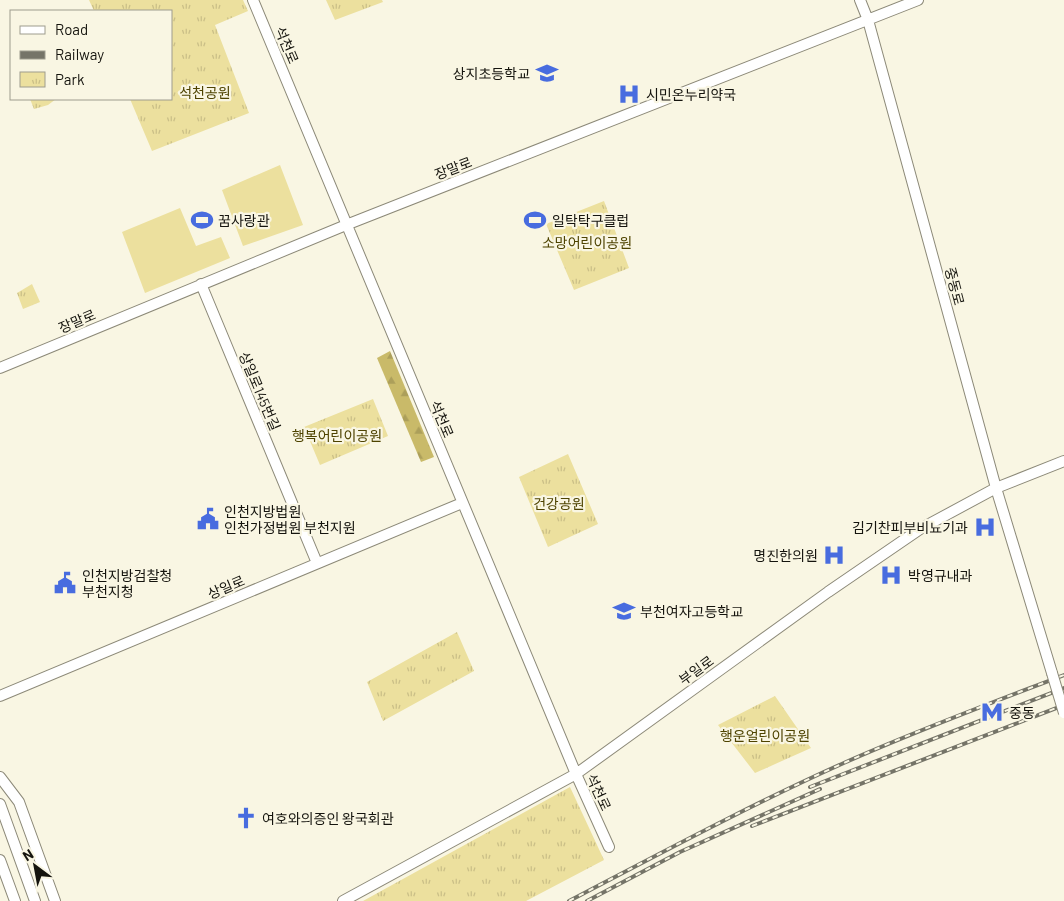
<svg xmlns="http://www.w3.org/2000/svg" width="1064" height="901" font-family="Barlow,'Noto Sans KR',sans-serif">
  <style>
    .grass { fill: #ece09e }
    .forest { fill: url(#forest-firs) }
    .park { fill: url(#park-tufts) }
    .lines { fill: none; stroke-linecap: round; stroke-linejoin: round }
    .tertiary-casing { stroke: #8c8978; stroke-width: 12 }
    .tertiary { stroke: #fff; stroke-width: 10 }
    .rail-casing { stroke: #757468; stroke-width: 4 }
    .rail { stroke: #f9f6e3; stroke-width: 2; stroke-dasharray: 5.5; stroke-linecap: butt }
    .tertiary-bridge-casing { stroke: #8c8978; stroke-width: 12; stroke-linecap: butt }
    .tertiary-bridge { stroke: #fff; stroke-width: 10 }
    .labels { text-anchor: middle; dominant-baseline: central; stroke-width: 4.5; stroke-linejoin: round; paint-order: stroke }
    .street-label { font-size: 14px; fill: #15140e; stroke: #f9f6e3 }
    .poi-label { font-size: 14px; fill: #15140e; stroke: #f9f6e3; text-anchor: start }
    .park-label { font-size: 14px; fill: #4e4300; stroke: #f9f6e3 }
  </style>
  <defs>
    <pattern id="forest-firs" width="22" height="20" patternUnits="userSpaceOnUse" patternTransform="scale(1.25)"><rect width="22" height="20" fill="#c9ba69"/><path d="M5 1l3.5 6h-7zM16 11l3.5 6h-7z" fill="#ac9f5a"/></pattern>
    <pattern id="park-tufts" width="24" height="20" patternUnits="userSpaceOnUse" patternTransform="scale(1.25)"><rect width="24" height="20" fill="#ece09e"/><path d="M3 7l-1-3M5 7V3M7 7l1-3M15 17l-1-3M17 17v-4M19 17l1-3" fill="none" stroke="#cabf87"/></pattern>
  </defs>
  <rect width="100%" height="100%" fill="#f9f6e3"/>
  <path class="grass" d="M280,165L303,225L243,246L222,190Z
    M180,208L196,246L221,237L230,258L145,293L122,232Z"/>
  <path class="forest" d="M390,351L434,457L421,462L377,358Z"/>
  <path class="park" d="M89,0H243L248,11L215,25L249,113L152,151L130,99H171V11H94Z
    M326,0H382L383,2L335,20Z
    M30,99H56L48,105L34,109Z
    M604,201L629,268L574,290L546,224Z
    M32,284L40,302L23,309L17,293Z
    M373,399L388,436L320,465L304,427Z
    M568,454L598,524L548,547L519,477Z
    M457,632L474,671L383,721L367,682Z
    M775,696L811,748L755,773L718,725Z
    M570,787L604,860L526,901H363Z"/>
  <g class="lines">
    <g class="tertiary-casing">
      <path id="tertiary" d="M253,0L576,774L609,847
        M860,0L868,20L996,488L1052,673
        M201,284L317,563
        M0,368L346,225L918,0
        M0,696L462,503
        M0,777L19,802L55,901
        M0,804L35,901
        M0,860L15,901
        M343,901L576,774L828,592L920,529L996,488L1064,461"/>
    </g>
    <use href="#tertiary" class="tertiary"/>
    <g class="rail-casing">
      <path id="rail" d="M810,787L1064,688
        M752,826L1064,705
        M569,901C661,853 752,804 846,762C918,730 991,703 1064,675
        M587,901L680,852L820,789"/>
    </g>
    <use href="#rail" class="rail"/>
    <g class="tertiary-bridge-casing">
      <path id="tertiary-bridge" d="M1052,673L1064,713"/>
    </g>
    <use href="#tertiary-bridge" class="tertiary-bridge"/>
  </g>
  <defs>
    <g id="school-bare" transform="scale(1.725)"><path d="M0-5L7-2L0 1L-7-2ZM-4 1L0 2.5L4 1V4Q0 6-4 4Z" fill="#486cdf" stroke="#f9f6e3" stroke-width="2.5" paint-order="stroke"/></g>
    <g id="hospital-bare" transform="scale(1.725)"><path d="M-5-5h3v3.5h4V-5h3V5h-3V1.5h-4V5h-3Z" fill="#486cdf" stroke="#f9f6e3" stroke-width="2.5" paint-order="stroke"/></g>
    <g id="stadium-bare" transform="scale(1.725)"><path d="M0-5a6.5 5 0 1 0 0 10a6.5 5 0 1 0 0-10ZM-3.5-1.8h7v3.6h-7Z" fill="#486cdf" stroke="#f9f6e3" stroke-width="2.5" paint-order="stroke"/></g>
    <g id="civic-bare" transform="scale(1.725)"><path d="M-.6-6.5H3V-4.5H.6V-3L4-1V1h2V6H-6V1h2V-1L-.6-3ZM-1.2 2.5V6h2.4V2.5Z" fill="#486cdf" stroke="#f9f6e3" stroke-width="2.5" paint-order="stroke"/></g>
    <g id="metro-bare" transform="scale(1.725)"><path d="M-5.5 5V-5H-3L0 0L3-5H5.5V5H3V-.5L0 4L-3-.5V5Z" fill="#486cdf" stroke="#f9f6e3" stroke-width="2.5" paint-order="stroke"/></g>
    <g id="church-bare" transform="scale(1.725)"><path d="M-1.2-6h2.4v3.5h3.3v2.4h-3.3V6h-2.4V-.1h-3.3v-2.4h3.3Z" fill="#486cdf" stroke="#f9f6e3" stroke-width="2.5" paint-order="stroke"/></g>
  </defs>
  <g fill-rule="evenodd">
    <use href="#school-bare" x="547" y="73"/>
    <use href="#hospital-bare" x="629" y="94"/>
    <use href="#stadium-bare" x="202" y="220"/>
    <use href="#stadium-bare" x="535" y="220"/>
    <use href="#civic-bare" x="208" y="519"/>
    <use href="#hospital-bare" x="985" y="527"/>
    <use href="#hospital-bare" x="834" y="555"/>
    <use href="#hospital-bare" x="891" y="575"/>
    <use href="#civic-bare" x="65" y="583"/>
    <use href="#school-bare" x="624" y="611"/>
    <use href="#metro-bare" x="992" y="712"/>
    <use href="#church-bare" x="246" y="818"/>
  </g>
  <g class="labels">
    <g class="street-label">
      <text transform="translate(287 45) rotate(67)">석천로</text>
      <text transform="translate(453 168) rotate(-21)">장말로</text>
      <text transform="translate(955 286) rotate(75)">중동로</text>
      <text transform="translate(77 321) rotate(-23)">장말로</text>
      <text transform="translate(260 391) rotate(67)">상일로145번길</text>
      <text transform="translate(442 419) rotate(67)">석천로</text>
      <text transform="translate(226 587) rotate(-23)">상일로</text>
      <text transform="translate(696 670) rotate(-36)">부일로</text>
      <text transform="translate(599 792) rotate(65)">석천로</text>
    </g>
    <g class="poi-label">
      <text x="530" y="73" text-anchor="end">상지초등학교</text>
      <text x="646" y="94">시민온누리약국</text>
      <text x="218" y="220">꿈사랑관</text>
      <text x="552" y="220">일탁탁구클럽</text>
      <text x="224" y="511">인천지방법원<tspan x="224" dy="16">인천가정법원 부천지원</tspan></text>
      <text x="968" y="527" text-anchor="end">김기찬피부비뇨기과</text>
      <text x="818" y="555" text-anchor="end">명진한의원</text>
      <text x="82" y="575">인천지방검찰청<tspan x="82" dy="16">부천지청</tspan></text>
      <text x="908" y="575">박영규내과</text>
      <text x="640" y="611">부천여자고등학교</text>
      <text x="1009" y="712">중동</text>
      <text x="262" y="818">여호와의증인 왕국회관</text>
    </g>
    <g class="park-label">
      <text x="205" y="92">석천공원</text>
      <text x="587" y="242">소망어린이공원</text>
      <text x="337" y="435">행복어린이공원</text>
      <text x="559" y="503">건강공원</text>
      <text x="765" y="735">행운얼린이공원</text>
    </g>
  </g>
  <rect x="10" y="10" width="162" height="90" fill="#f9f6e3" stroke="#9e9c8e"/>
  <rect x="20" y="26" width="25" height="8" fill="#ffffff" stroke="#9e9c8e"/>
  <text x="55" y="35" font-size="15" fill="#15140e">Road</text>
  <rect x="20" y="51" width="25" height="8" fill="#757468" stroke="#9e9c8e"/>
  <text x="55" y="60" font-size="15" fill="#15140e">Railway</text>
  <rect x="20" y="72" width="25" height="15" fill="url(#park-tufts)" stroke="#9e9c8e"/>
  <text x="55" y="85" font-size="15" fill="#15140e">Park</text>
  <g transform="translate(35 866) rotate(328)" stroke="#f9f6e3" stroke-width="4" paint-order="stroke">
  <path d="M0-4L9 19L0 12L-9 19Z" fill="#15140e"/>
  <text y="-8" font-size="14" font-weight="bold" text-anchor="middle" fill="#15140e">N</text>
  </g>
</svg>
